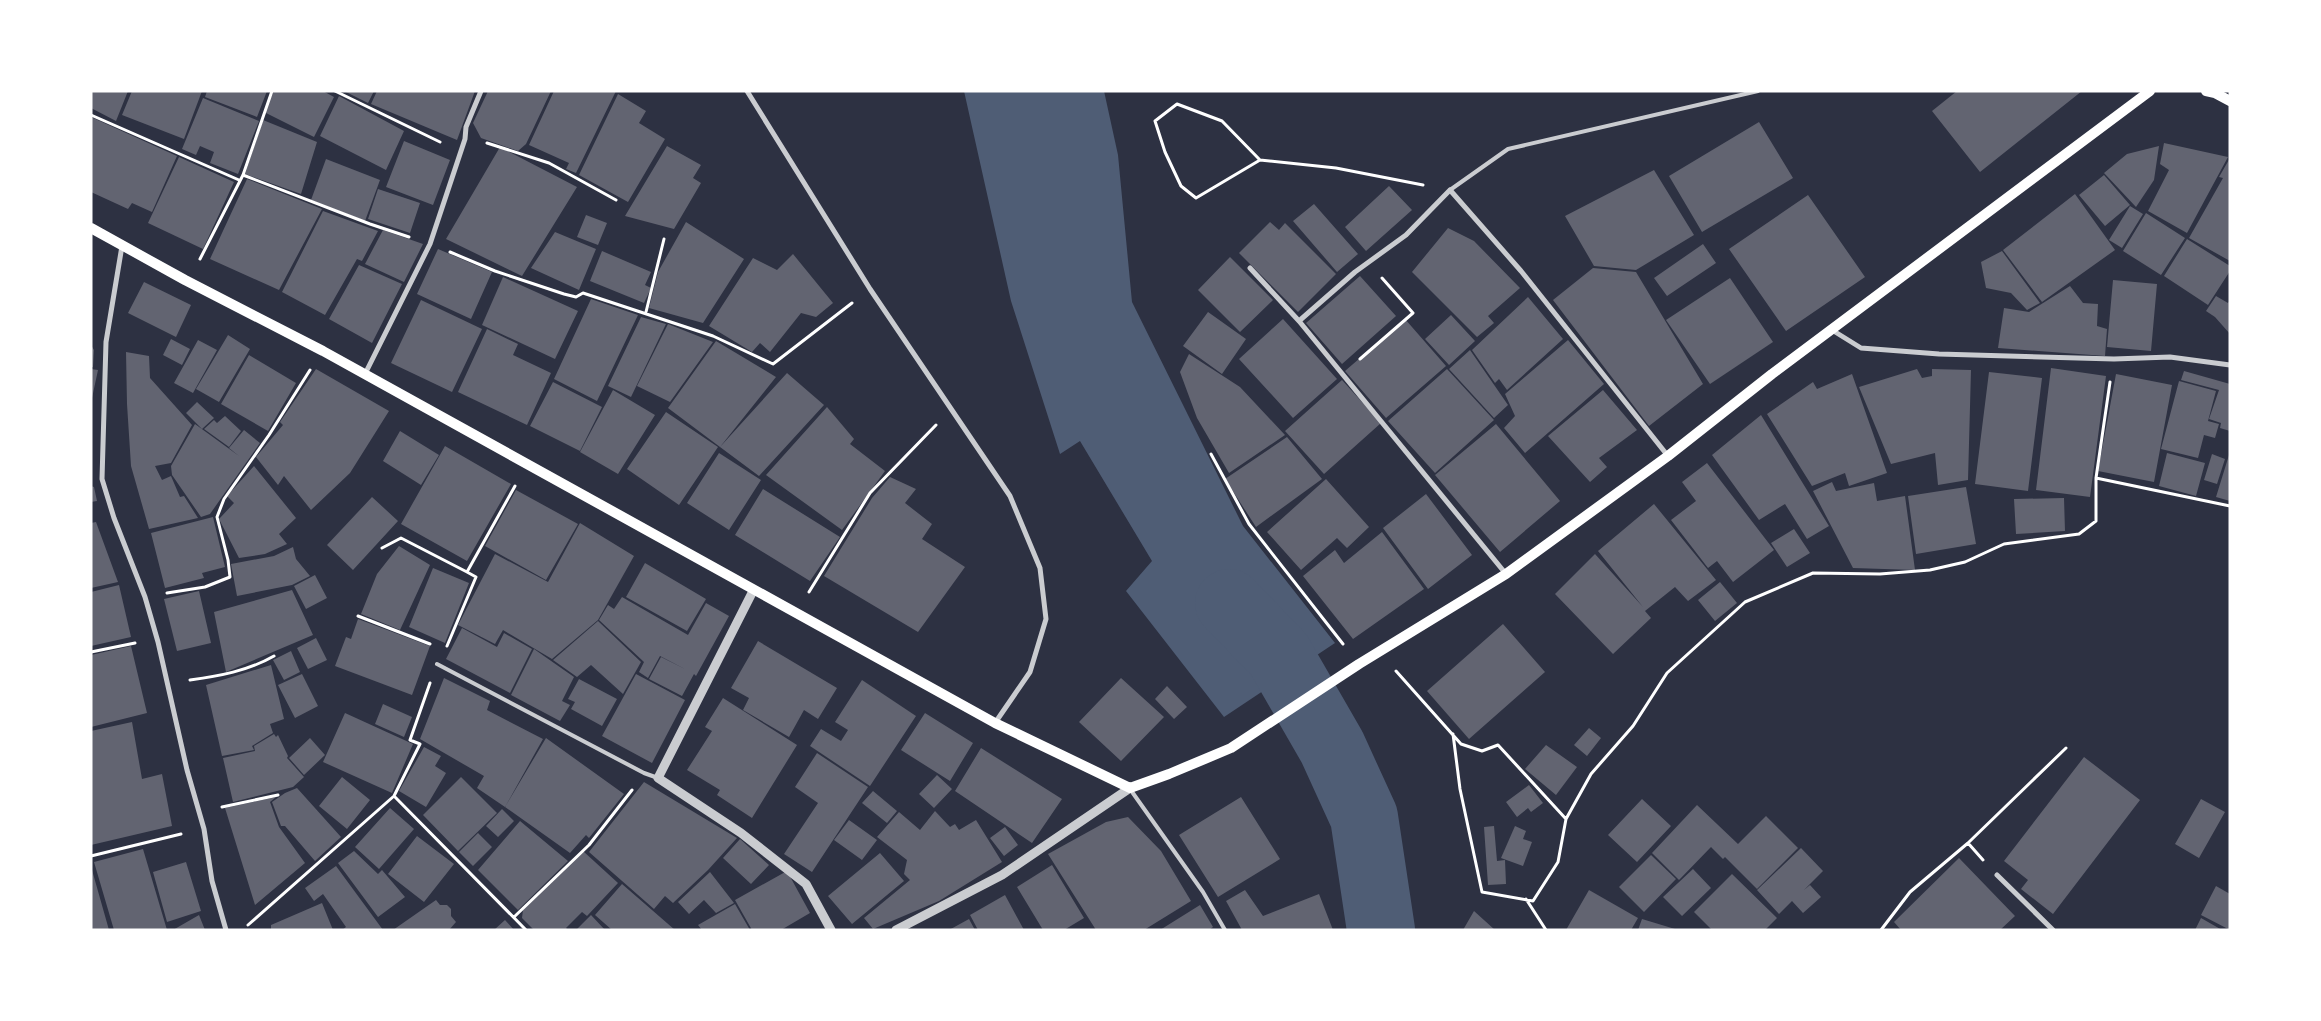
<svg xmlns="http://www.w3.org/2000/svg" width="2321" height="1021" font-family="'Playfair Display',serif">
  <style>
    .water { fill: #4f5d75 }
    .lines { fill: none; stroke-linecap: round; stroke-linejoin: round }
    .river { stroke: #4f5d75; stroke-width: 68 }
    .building { fill: #626471 }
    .path { stroke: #fff; stroke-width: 3 }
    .service { stroke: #caccd0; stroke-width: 4 }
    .minor { stroke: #caccd0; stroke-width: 5 }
    .tertiary { stroke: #caccd0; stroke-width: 9 }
    .secondary { stroke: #fff; stroke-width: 10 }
  </style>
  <rect width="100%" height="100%" fill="#2d3142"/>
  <path class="water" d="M964,91H1104L1118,155L1132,302L1243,526L1335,643L1224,717L1126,591L1152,561L1080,441L1060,454L1011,301Z"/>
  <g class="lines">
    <path class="river" d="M1229,603L1279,655L1332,747L1364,817L1381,930"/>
  </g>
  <path class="building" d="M91,91H128L116,121L91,108Z
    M132,91H202L184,139L122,115Z
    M207,91H267L257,117L205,97Z
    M274,91H323L334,97L314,137L264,112Z
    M344,91H374L368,103Z
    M377,91H475L457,140L371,104Z
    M488,91H551L526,144L518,151L481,138L473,123Z
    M554,91H616L576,173L566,169L569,163L529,145Z
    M1957,91H2082L1980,172L1932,111Z
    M618,94L646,111L639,123L665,139L628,202L579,175Z
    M339,96L404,131L386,170L320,136Z
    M203,98L259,121L238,174L210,163L214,152L200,146L196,155L182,149Z
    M91,117L177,156L152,212L132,203L128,209L91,192Z
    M263,120L317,142L301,194L245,174Z
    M1759,122L1793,178L1702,232L1669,176Z
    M404,141L450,160L433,205L386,187Z
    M2164,143L2228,157L2187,233L2148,211L2169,170L2160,164Z
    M667,146L701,165L693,178L701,183L674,229L625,216Z
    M2159,146L2154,180L2136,207L2104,173L2127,154Z
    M500,147L577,187L522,276L446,239Z
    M179,157L234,182L203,249L148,223Z
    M2230,158V261L2189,238L2223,178L2219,177Z
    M326,159L380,180L365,221L311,200Z
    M1654,170L1694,235L1636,270L1594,266L1565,216Z
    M2104,175L2130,205L2105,226L2079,195Z
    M247,179L322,209L279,290L210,259Z
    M1389,186L1412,210L1366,251L1345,227Z
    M378,189L420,203L410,233L368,219Z
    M2075,194L2115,250L2042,302L2003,250Z
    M1808,195L1865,277L1786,331L1729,249Z
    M1314,204L1358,254L1337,272L1293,221Z
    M2130,206L2143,214L2122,248L2109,240Z
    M323,211L378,231L362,261L357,259L325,315L282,292Z
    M2146,213L2185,238L2161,275L2123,251Z
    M586,215L607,223L598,245L577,237Z
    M686,222L744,259L703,323L649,308L658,272Z
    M1270,222L1279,230L1285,223L1336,274L1298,312L1239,253Z
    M1448,228L1474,241L1520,288L1488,316L1494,323L1477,337L1412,272Z
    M383,230L423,244L404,282L365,264Z
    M555,232L596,249L579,290L531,268Z
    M2187,239L2230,266V271L2208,305L2164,276Z
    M1703,244L1716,263L1667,296L1654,278Z
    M438,249L492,272L471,319L417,294Z
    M602,251L651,272L645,285L651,288L644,303L590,281Z
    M2002,251L2040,303L2027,310L2011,293L1986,288L1981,262Z
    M793,254L833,303L816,317L801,313L770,352L760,343L752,352L709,326L753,258L777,270Z
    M1230,257L1273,300L1240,332L1198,290Z
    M359,265L402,284L372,343L329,319Z
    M1593,268L1636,272L1703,384L1649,426L1553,300Z
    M1360,276L1396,316L1342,364L1306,323Z
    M503,277L578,311L555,359L482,325Z
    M1730,278L1773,342L1710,384L1666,320Z
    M2113,280L2157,284L2151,351L2107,347Z
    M144,282L191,305L176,337L128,313Z
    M2070,286L2083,303L2098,304L2097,326L2107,329L2105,356L1998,348L2004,308L2029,312Z
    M2216,296L2228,303L2230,300V334L2215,317L2206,311Z
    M1528,297L1563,339L1507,390L1499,379L1495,383L1472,350Z
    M591,299L638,315L597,401L554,379Z
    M421,300L482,329L452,392L391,363Z
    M1208,312L1246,339L1222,374L1183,346Z
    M1451,315L1475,341L1449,365L1425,339Z
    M641,317L666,324L631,397L608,386Z
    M1283,319L1337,379L1293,418L1239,359Z
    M1405,319L1446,366L1386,418L1345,371Z
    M668,324L713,342L670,402L637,386Z
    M487,329L518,344L513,355L551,373L527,425L458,392Z
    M228,335L250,349L219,402L196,389Z
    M171,339L190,349L182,365L163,355Z
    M198,340L217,350L193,393L174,383Z
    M1568,340L1604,384L1525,453L1504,428L1515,416L1505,394Z
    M716,341L776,377L720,447L668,408Z
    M91,345L94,350L93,367H91Z
    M1470,350L1508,405L1494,418L1449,369Z
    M126,352L149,356L150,378L192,425L171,463L155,466L162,480L171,476L180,497L184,496L198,518L149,529L131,466L127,404Z
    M1189,354L1240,387L1285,435L1229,473L1197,418L1180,372Z
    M249,355L296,383L268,431L221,404Z
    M2051,368L2106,376L2090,497L2036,490Z
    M91,369L98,370L92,398H91Z
    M316,369L389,411L350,473L311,510L284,476L278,485L256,457L283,425L280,422Z
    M1447,369L1494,420L1435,473L1388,421Z
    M1917,369L1922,378L1932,376V369L1971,370L1968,480L1938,485L1935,453L1891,464L1859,387Z
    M2184,371L2230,384V431L2220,428L2221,423L2209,419L2219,390L2181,380Z
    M1989,372L2042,378L2028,491L1975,484Z
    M787,373L824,405L759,476L720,447Z
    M1852,374L1887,473L1849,486L1845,473L1812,486L1767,414L1813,382L1817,389Z
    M2116,374L2172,385L2154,482L2098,471Z
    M1342,380L1381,423L1324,474L1285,431Z
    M2179,381L2216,391L2208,421L2219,424L2215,438L2204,435L2198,458L2161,449Z
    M553,382L602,407L580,451L530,426Z
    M613,390L655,415L618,474L580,452Z
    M1603,390L1637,430L1599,458L1607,467L1590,482L1548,436Z
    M197,402L214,418L202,429L186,413Z
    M827,407L854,439L850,444L885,471L842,530L766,475Z
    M666,412L718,447L679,505L627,469Z
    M1761,415L1829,526L1807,539L1785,504L1759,520L1712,455Z
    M225,416L241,431L229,447L204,429L214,420L217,423Z
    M195,424L239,456L229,448L244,430L260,443L210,514L201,517L172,475L171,466Z
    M1496,424L1560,501L1500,552L1435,475Z
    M400,431L439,455L421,485L383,461Z
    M1287,437L1322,479L1256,527L1225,479Z
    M445,446L511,484L467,561L401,524Z
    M719,453L761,480L729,530L687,503Z
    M2167,453L2205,463L2196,496L2159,486Z
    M2212,454L2225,459L2217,484L2204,480Z
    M2229,455H2230V501L2216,497Z
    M1707,463L1774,550L1733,582L1717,561L1708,568L1671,520L1696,501L1682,482Z
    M254,466L296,518L279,534L287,544L265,554L239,558L219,519L234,503L227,496Z
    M890,477L916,489L905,503L932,524L922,539L965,567L918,632L824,576L872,498Z
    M1326,479L1369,527L1347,548L1337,538L1301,570L1267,532Z
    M1832,482L1836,491L1874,483L1877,501L1905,496L1915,570L1853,568L1813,491Z
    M91,486L94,487L97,501L91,502Z
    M1966,487L1976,544L1916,554L1908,496Z
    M763,489L840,537L810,581L735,535Z
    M516,490L578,524L546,580L485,546Z
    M1426,494L1472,555L1428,589L1383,528Z
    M372,497L398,521L353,570L327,545Z
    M2064,498L2065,531L2016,534L2014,499Z
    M1654,504L1716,580L1688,601L1675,587L1645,611L1651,618L1613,654L1555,594L1595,554L1643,607L1598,551Z
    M213,517L225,567L202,573L204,578L165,588L151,533Z
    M96,522L118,582L91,588V523Z
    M580,523L634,556L598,620L552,659L503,630L495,644L458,625L495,554L548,582Z
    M1794,529L1810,553L1787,567L1771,543Z
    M1382,532L1424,589L1353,639L1303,576L1335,550L1344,563Z
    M399,546L430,565L400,630L361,614L377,574Z
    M293,547L296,559L310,576L292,585L237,596L231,564L274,556Z
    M645,563L706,599L687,631L626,597Z
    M433,568L469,583L445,643L409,627Z
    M315,575L327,598L306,609L294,586Z
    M1720,582L1737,603L1715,621L1698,600Z
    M119,585L131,637L91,646V592Z
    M292,590L313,635L226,672L214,612Z
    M199,591L211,643L177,651L164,599Z
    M622,597L688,635L706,603L729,616L696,676L694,674L682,696L649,679L661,657L685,669L660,656L648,678L639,672L644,662L599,620L608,605L614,609Z
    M358,619L430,646L412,695L335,666L346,637L351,639Z
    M598,621L641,662L623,694L591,665L577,677L553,660Z
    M1503,624L1545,672L1469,739L1427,691Z
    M462,628L497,647L504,633L532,649L510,693L446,659Z
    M316,638L327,660L308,669L297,648Z
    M758,641L837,688L818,719L804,710L789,737L743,710L749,698L731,688Z
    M131,646L147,713L91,727V655Z
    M534,649L574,677L562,701L570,705L560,721L511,695Z
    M291,651L300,672L284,680L273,660Z
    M271,665L284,719L270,724L273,733L252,746L254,750L222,756L206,685Z
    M302,674L318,706L295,718L278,685Z
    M636,674L685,700L652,763L602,736Z
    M444,678L490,701L487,710L543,739L505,807L477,788L484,776L420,739Z
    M1121,678L1164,717L1121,761L1079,722Z
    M579,679L617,699L602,726L571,709L575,702L568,699Z
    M862,680L916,716L870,786L810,746L821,729L841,741L848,730L835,722Z
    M1167,686L1187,707L1174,719L1155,699Z
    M723,698L797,745L752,818L717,795L720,790L687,770L712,731L705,727Z
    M383,704L412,717L404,737L375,724Z
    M345,713L413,744L392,793L323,762Z
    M925,713L973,743L950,781L901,750Z
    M132,722L142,779L162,774L172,826L91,845V731Z
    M1589,728L1601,738L1587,756L1574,745Z
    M274,734L276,737L278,735L288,756L287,758L304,777L293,787L233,802L223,758L255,751L254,746Z
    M310,738L325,755L304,775L289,758Z
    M546,738L624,794L589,838L586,835L570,853L505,807Z
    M1546,745L1577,767L1556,795L1525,769Z
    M424,747L441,756L435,766L446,773L426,807L399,791Z
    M981,748L1062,799L1032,843L955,791Z
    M817,753L868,787L812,872L784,854L818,803L795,787Z
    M2084,757L2140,800L2053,914L2021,889L2028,880L2004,861Z
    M937,775L952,789L934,808L919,794Z
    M342,777L370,800L347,829L319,806Z
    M461,777L497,813L458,851L423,815Z
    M644,782L737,838L708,870L673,903L665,896L654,909L589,852Z
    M1529,785L1543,803L1531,812L1528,808L1517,817L1506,802Z
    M297,788L341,837L315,861L285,826H281L272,802L285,793Z
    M873,791L897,811L887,823L862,803Z
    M276,797L270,802L279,827L305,863L255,905L225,808Z
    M1241,797L1280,859L1218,897L1179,835Z
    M1642,799L1671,826L1637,862L1608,835Z
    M2201,799L2225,812L2199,858L2175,844Z
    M1697,805L1738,844L1727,855L1766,816L1798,848L1757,889L1725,857L1723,859L1711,847L1679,880L1652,853Z
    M390,808L414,829L379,869L355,847Z
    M502,809L514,821L498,837L486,826Z
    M935,811L950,827L955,824L959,830L976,820L1002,862L939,901L873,929L864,918L910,880L904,874L907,860L877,837L899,812L920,830Z
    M1128,817L1161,851L1191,901L1144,930H1096L1048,854L1106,822Z
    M849,820L877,840L862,860L834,840Z
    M520,821L568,861L518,910L478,870Z
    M1494,826L1497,861L1505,860L1506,884L1488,885L1484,827Z
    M1515,826L1526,831L1523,839L1532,842L1523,866L1501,858Z
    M1005,827L1018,845L1004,856L990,838Z
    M478,833L492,847L473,866L459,852Z
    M417,836L454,864L424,902L388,874Z
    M740,839L769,865L751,884L723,858Z
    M1801,848L1823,871L1804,890L1810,885L1821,897L1803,913L1792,901L1779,914L1757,890Z
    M143,849L167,930H114L94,862Z
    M354,851L378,874L382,870L405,897L378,917L338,863Z
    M583,851L618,883L587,916L582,912L566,928L568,930H534L522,918L523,910Z
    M880,853L904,881L852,924L828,896Z
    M1651,855L1676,879L1644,912L1619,887Z
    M1959,858L2015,916L2000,930H1901L1894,922Z
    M186,862L201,911L167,922L153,872Z
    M1052,865L1084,918L1064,930H1043L1017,887Z
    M336,866L383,930H342L346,927L323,894L314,901L305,888Z
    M1693,869L1711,888L1682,916L1663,897Z
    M91,870H92L109,930H91Z
    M787,871L810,913L781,930H752L735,900Z
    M710,872L734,903L716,913L704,900L689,914L678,902Z
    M1732,874L1777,918L1765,930H1712L1694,912Z
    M622,884L675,930H612L595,915Z
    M2216,886L2230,894V930L2201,915Z
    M1245,890L1263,916L1319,894L1333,930H1242L1226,901Z
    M1589,890L1638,918L1631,930H1566Z
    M1005,895L1024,930H978L970,915Z
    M436,900L440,905H447L451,909V916L456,922L449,930H393Z
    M322,903L333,930H271V925Z
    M735,904L750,930H702L698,925Z
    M1200,905L1213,927L1209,930H1160Z
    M1474,911L1495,930H1463Z
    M199,915L205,930H173Z
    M591,915L605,930H576Z
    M2201,918L2222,930H2195Z
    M969,919L975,930H949Z
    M1642,919L1675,929V930H1638Z
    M505,920L514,930H494Z"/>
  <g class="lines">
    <path class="path" d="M335,91L440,142
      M91,115L239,180
      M487,143L549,163L616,200
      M1260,160L1196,198L1181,186L1165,152L1155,121L1177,104L1222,121L1260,160L1336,168L1423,185
      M243,175L370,224L409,237
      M450,252L495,271L564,294L576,297L583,293L713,336L773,364L852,303
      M200,259L243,175L272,91
      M646,312L664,239
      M1360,359L1413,313L1382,278
      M2110,382L2096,478L2230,506
      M1211,454L1249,524L1343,644
      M382,548L401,538L467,572
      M809,592L870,493L936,425
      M167,593L205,587L230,577L228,560L217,517L224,499L269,435L310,370
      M358,616L430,644
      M447,646L476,577L467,572L515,486
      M91,652L135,643
      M1396,671L1461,744L1482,751L1498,745L1566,819L1558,862L1533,901L1482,892L1460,789L1453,734
      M190,680C219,676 248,671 274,656
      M394,796L526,930
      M222,807L278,795
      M1566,819L1591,774L1633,726L1667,673L1745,602L1813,573L1880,574L1930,570L1965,562L2004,544L2079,534L2096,521V478
      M91,856L181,834
      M1983,860L1968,843L2066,748
      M1526,899L1546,930
      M514,917L589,845L632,790
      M248,925L394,796L420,744L410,740L430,683
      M1881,930L1910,892L1968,843"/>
    <path class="service" d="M1450,190L1508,149L1758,91
      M437,664L644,773L658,778
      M1130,789L1203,892L1225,930"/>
    <path class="minor" d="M747,91L870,289L1010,496L1040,568L1046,619L1030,672L995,723
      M122,246L106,342L102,479L114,518L145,597L158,642L187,770L204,829L212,881L226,930
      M1250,268L1299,321L1506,574
      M1299,321L1355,272L1406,235L1450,190L1521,271L1668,456
      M1832,330L1861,348L1939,354L2114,359L2170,357L2230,365
      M365,374L430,244L465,139L466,127L481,91
      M1997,875L2053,930"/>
    <path class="tertiary" d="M753,591L658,778L741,833L806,884L831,930
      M896,930L1002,875L1130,788"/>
    <path class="secondary" d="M2206,91L2215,93L2230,101
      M91,228L185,280L323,351L995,723L1130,788L1169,774L1231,748L1359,664L1506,574L1668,456L1772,374L2150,91"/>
  </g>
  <rect width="2321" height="1021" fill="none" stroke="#ffffff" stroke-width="185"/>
</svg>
